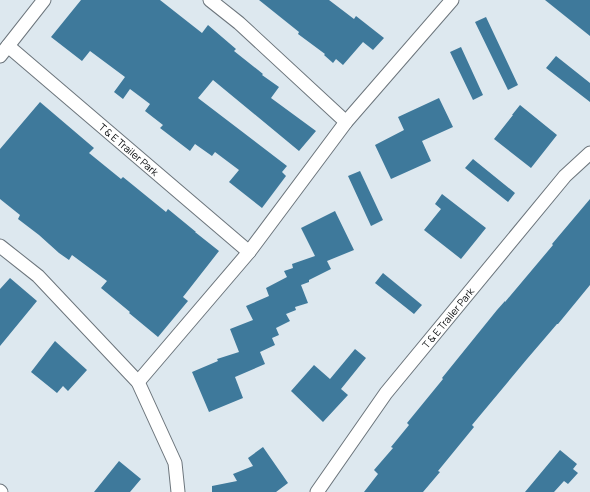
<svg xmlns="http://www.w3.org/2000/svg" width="590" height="492" font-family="Manrope,sans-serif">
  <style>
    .building { fill: #3e799b }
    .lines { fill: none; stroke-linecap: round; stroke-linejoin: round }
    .street-casing { stroke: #6c757c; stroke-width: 15 }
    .street { stroke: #fff; stroke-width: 13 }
    .labels { text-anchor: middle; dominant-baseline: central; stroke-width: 4; stroke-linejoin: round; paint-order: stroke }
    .street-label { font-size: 10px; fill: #0a0d0f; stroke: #dde8ef }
  </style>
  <rect width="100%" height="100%" fill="#dde8ef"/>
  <path class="building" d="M81,0H160L202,33L208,25L236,49L234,51L263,74L262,75L279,87L271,98L316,131L299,151L213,80L198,98L287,166L282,172L286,176L262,208L229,182L239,170L215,152L212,156L195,144L190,151L160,128L163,125L145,111L150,104L130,89L123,99L114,92L125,77L90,51L82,61L51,37Z
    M259,0H329L354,19L356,16L384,38L373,50L363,42L343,65L336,59L333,63L324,55L325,54L298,34L299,32Z
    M545,0H590V36Z
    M486,17L518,85L508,90L475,22Z
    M461,47L483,95L473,100L450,52Z
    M556,56L590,83V102L546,68Z
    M439,98L453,127L422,141L431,161L391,179L375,145L404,130L398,117Z
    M40,102L94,148L89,153L121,179L123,177L166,212L168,209L196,232H195L219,251L183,297L188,301L158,337L129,313L130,312L101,288L107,281L72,255L69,260L59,253L39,235L18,219L20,215L0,199V149Z
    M520,105L557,135L531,168L494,139L513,115H512Z
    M473,159L515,193L508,202L465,168Z
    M360,171L383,220L371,226L348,176Z
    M442,194L486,228L461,259L424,230L441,209L435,204Z
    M590,199V285L558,324H557L527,359L472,425L474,427L438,471L440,472L423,492H364L378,474L374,470L393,448L391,447L409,425L407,423L443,379L442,378L497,310L505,301V302L553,245L552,244Z
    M335,211L354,250L327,261L331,269L309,280V282L301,285L308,303L295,307L296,310L286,314L290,321L276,328L279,335L272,338L275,345L260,352L265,364L235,377L243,398L209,412L192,372L218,361L217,359L239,352L230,329L253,320L246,306L269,296L266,288L287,277L284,271L293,268L292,264L315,256L301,228Z
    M383,273L422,305L414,314L375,283Z
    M10,278L37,301L0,346V289Z
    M55,341L87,370L68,391L63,386L57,393L31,372Z
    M355,349L366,358L341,389L348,395L323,422L291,391L314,365L330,379Z
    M263,447L288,483L276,492H212V486L237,481L233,474L253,466L248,458Z
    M560,450L577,464L573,469L578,473L568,484L564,481L554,492H525Z
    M119,461L141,479L130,492H94Z"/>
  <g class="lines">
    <g class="street-casing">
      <g id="street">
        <path d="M210,0L239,23L346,122"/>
        <path id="s1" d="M8,46L249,252"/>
        <path d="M0,56L44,0"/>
        <path d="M0,246L38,276L138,382L175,463L178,492"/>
        <path d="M138,382L249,252L346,122L452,0"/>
        <path d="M0,491L1,492"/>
        <path id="s2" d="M317,492L386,393L565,176L590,153"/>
      </g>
    </g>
    <use href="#street" class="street"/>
  </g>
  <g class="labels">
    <g class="street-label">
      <text stroke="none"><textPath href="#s1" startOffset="159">T &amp; E Trailer Park</textPath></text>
      <text stroke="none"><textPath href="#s2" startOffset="218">T &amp; E Trailer Park</textPath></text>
    </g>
  </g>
</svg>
